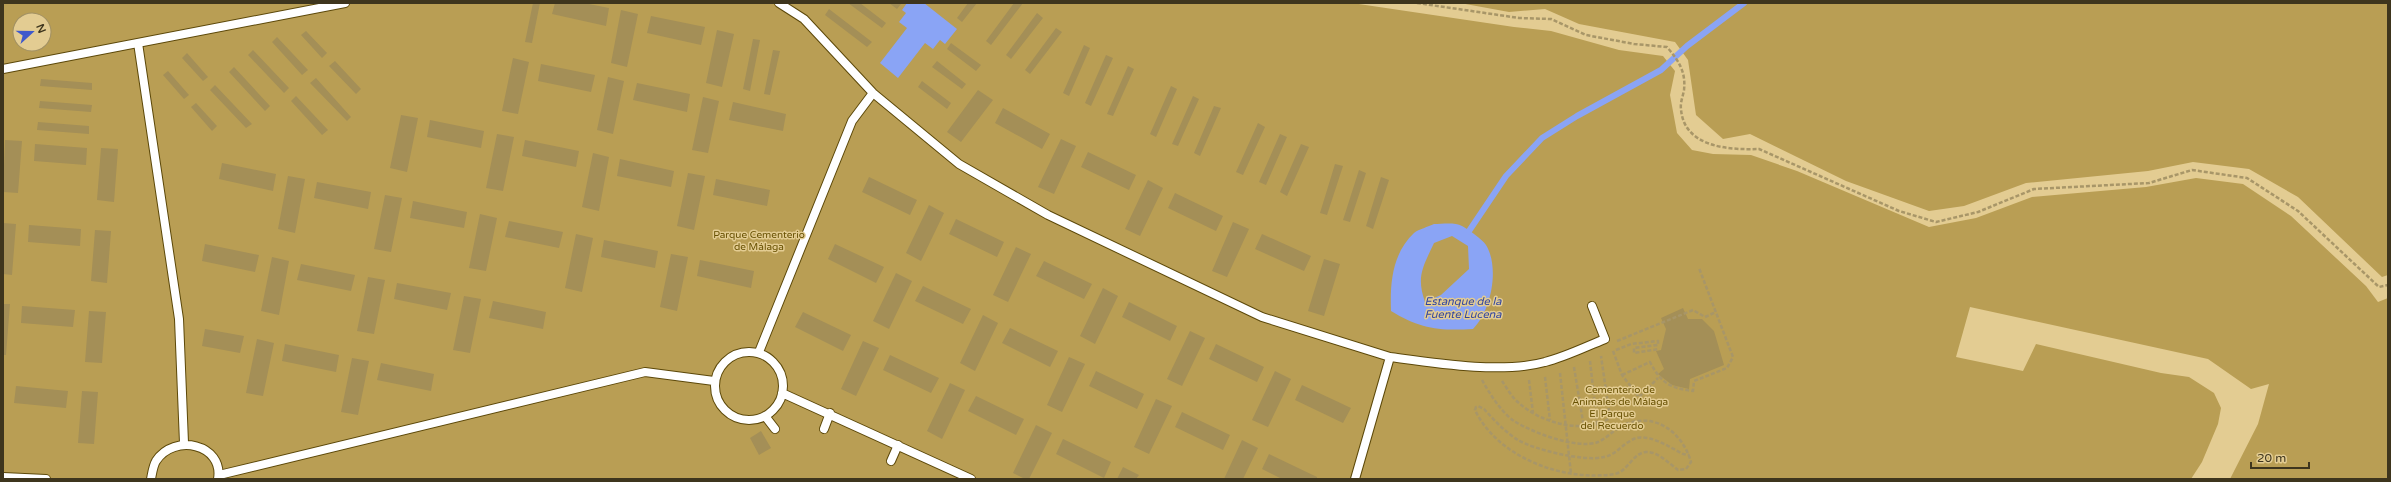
<svg xmlns="http://www.w3.org/2000/svg" width="2391" height="482" font-family="'Varela Round',sans-serif">
  <style>
    .green { fill: #b99e54; fill-rule: evenodd }
    .water { fill: #8aa4f5; fill-rule: evenodd }
    .lines { fill: none; stroke-linecap: round; stroke-linejoin: round }
    .stream { stroke: #8aa4f5; stroke-width: 6 }
    .building { fill: #a48f57 }
    .service-casing { stroke: #5c4809; stroke-width: 10 }
    .path { stroke: #a89668; stroke-width: 2.5; stroke-dasharray: 4 2; stroke-linecap: butt }
    .service { stroke: #fff; stroke-width: 8 }
    .labels { text-anchor: middle; dominant-baseline: central; stroke-width: 3; stroke-linejoin: round; paint-order: stroke }
    .park-label { font-size: 10px; fill: #675000; stroke: #e3cc92 }
    .water-label { font-size: 11px; font-style: italic; fill: #3044a0; stroke: #e3cc92 }
  </style>
  <rect width="100%" height="100%" fill="#e3cc92"/>
  <path class="green" d="M3,3H1352L1514,27L1551,31L1619,50L1663,56L1675,71L1670,95L1677,133L1692,150L1713,154L1751,155L1797,171L1929,227L1976,218L2032,197L2146,187L2196,178L2243,184L2291,216L2366,286L2378,302L2388,298V479H2230L2258,424L2269,384L2251,389L2208,359L1970,307L1956,357L2023,371L2036,344L2161,373L2189,377L2214,393L2221,408L2218,424L2202,462L2191,479H3ZM20,20H44V44H20Z
    M1460,3H2388V275L2382,277L2298,197L2249,169L2193,162L2148,171L2026,183L1964,206L1929,211L1846,181L1750,134L1723,139L1696,115L1688,60L1675,42L1579,24L1545,9L1509,12Z"/>
  <path class="water" d="M907,3H924L957,29L945,44L940,40L933,49L925,43L898,78L880,63L907,28L899,22L906,13L902,10Z
    M1434,224C1442,224 1455,222 1462,226C1468,229 1482,239 1486,245C1500,268 1491,311 1473,329C1440,331 1420,329 1391,311C1390,283 1392,254 1414,233C1419,229 1428,227 1434,224ZM1452,236L1468,246L1469,269L1441,295L1425,302C1416,276 1423,267 1434,243Z"/>
  <g class="lines">
    <path class="stream" d="M1469,231L1506,176L1542,138L1577,116L1661,70L1687,46L1744,3"/>
  </g>
  <path class="building" d="M533,3H540L532,43L525,42Z
    M555,3H584L609,8L606,26L552,14Z
    M848,3H860L886,23L882,28Z
    M889,3H900L901,4L897,9Z
    M968,3H977L962,22L957,18Z
    M1014,3H1023L991,45L986,41Z
    M829,9L872,42L867,47L825,15Z
    M621,10L638,14L627,67L611,63Z
    M1037,13L1043,18L1011,59L1006,55Z
    M651,16L705,27L701,45L647,33Z
    M1056,28L1062,32L1030,74L1025,70Z
    M717,30L734,34L722,87L706,83Z
    M306,31L327,53L322,58L301,35Z
    M277,37L308,70L302,75L272,42Z
    M753,39L760,40L750,91L743,89Z
    M951,43L981,65L976,71L947,49Z
    M1084,45L1090,48L1069,96L1063,93Z
    M253,50L289,88L284,93L248,55Z
    M773,50L780,51L770,95L764,94Z
    M187,53L208,77L203,81L182,58Z
    M1106,55L1113,58L1091,106L1085,103Z
    M513,58L529,62L518,114L502,111Z
    M335,61L361,89L356,94L329,66Z
    M937,61L966,84L962,89L932,67Z
    M541,64L595,75L591,92L538,81Z
    M1128,66L1134,69L1113,116L1107,114Z
    M234,67L270,106L265,111L229,72Z
    M168,71L189,95L184,99L163,75Z
    M608,77L624,81L613,134L597,130Z
    M316,78L351,117L347,121L310,83Z
    M41,79L92,83V90L40,86Z
    M922,81L951,103L947,109L918,87Z
    M637,83L690,94L687,112L633,100Z
    M215,85L252,124L246,128L210,90Z
    M1171,86L1177,89L1156,137L1150,134Z
    M978,90L993,100L961,142L947,132Z
    M296,96L328,130L322,135L291,101Z
    M1193,96L1199,99L1178,146L1172,144Z
    M703,97L719,101L708,153L692,150Z
    M40,101L92,105L91,112L39,108Z
    M733,102L786,114L783,131L729,120Z
    M196,103L217,126L212,131L191,107Z
    M1214,106L1221,108L1200,156L1194,153Z
    M1003,108L1050,134L1042,149L995,123Z
    M401,115L418,118L407,172L390,168Z
    M430,120L484,131L481,148L427,137Z
    M38,122L89,126V134L37,130Z
    M1258,123L1265,127L1243,175L1236,172Z
    M497,134L514,137L503,191L486,188Z
    M1280,134L1287,137L1266,185L1259,182Z
    M1061,139L1076,146L1054,194L1038,187Z
    M5,140L22,141L18,193L3,192Z
    M525,140L579,151L576,167L522,156Z
    M35,144L87,148L86,165L34,161Z
    M1301,144L1309,147L1287,196L1280,192Z
    M101,148L118,149L114,202L97,200Z
    M1088,152L1136,175L1129,190L1081,167Z
    M593,153L609,157L599,211L582,207Z
    M620,159L674,171L671,187L617,176Z
    M222,163L276,174L273,191L219,179Z
    M1335,164L1343,166L1327,215L1320,213Z
    M1359,170L1366,173L1350,222L1343,220Z
    M688,173L705,176L694,230L677,226Z
    M288,176L305,179L295,233L278,229Z
    M869,177L917,200L910,215L862,192Z
    M1381,177L1389,180L1373,229L1366,226Z
    M716,179L770,190L767,206L713,195Z
    M1148,180L1163,188L1140,236L1125,229Z
    M317,182L371,192L368,209L314,198Z
    M1175,193L1223,216L1216,231L1168,208Z
    M385,195L402,198L391,252L374,249Z
    M413,201L467,212L464,228L410,218Z
    M929,205L944,213L921,261L906,253Z
    M480,214L497,218L486,271L469,268Z
    M956,219L1004,242L997,257L949,234Z
    M509,221L563,232L559,248L505,237Z
    M1233,222L1249,229L1227,277L1212,271Z
    M3,223L16,224L12,275L3,274Z
    M29,225L81,229L80,246L28,242Z
    M95,230L111,231L107,283L91,281Z
    M576,234L593,238L582,292L565,288Z
    M1262,234L1311,256L1304,271L1255,249Z
    M604,240L658,251L655,268L601,257Z
    M205,244L259,255L255,272L202,261Z
    M835,244L884,267L876,283L828,259Z
    M1016,247L1031,254L1008,302L993,295Z
    M671,254L688,257L677,311L660,307Z
    M272,257L289,261L279,315L261,311Z
    M1324,259L1340,264L1324,316L1308,311Z
    M700,260L754,271L751,288L697,276Z
    M1044,261L1092,284L1084,299L1036,276Z
    M301,264L355,275L351,291L297,280Z
    M896,273L912,281L889,329L873,321Z
    M368,277L385,280L374,334L357,331Z
    M397,283L451,293L447,310L394,299Z
    M923,286L971,309L963,324L915,301Z
    M1103,288L1118,296L1095,344L1080,336Z
    M464,296L481,299L470,353L453,350Z
    M493,301L546,312L543,329L489,318Z
    M1129,302L1177,326L1170,341L1122,317Z
    M3,304H10L6,355H3Z
    M22,306L75,310L73,327L21,323Z
    M1683,308L1688,319H1702L1714,331L1724,365L1690,379L1689,389L1672,385L1658,374L1664,369L1656,351L1661,350L1666,329L1661,318Z
    M89,311L106,312L102,363L85,362Z
    M803,312L851,335L843,351L795,327Z
    M983,315L998,323L975,371L960,363Z
    M1010,328L1058,351L1050,367L1002,343Z
    M205,329L244,336L240,353L202,346Z
    M1190,331L1205,338L1182,386L1167,379Z
    M257,339L274,343L263,396L246,393Z
    M863,341L879,348L856,396L841,389Z
    M285,344L339,355L336,372L282,361Z
    M1216,344L1264,367L1257,382L1209,359Z
    M890,355L939,378L931,393L883,370Z
    M1069,357L1085,364L1062,412L1047,405Z
    M352,358L369,361L358,415L341,412Z
    M381,363L434,374L431,391L377,380Z
    M1096,371L1144,394L1137,409L1089,386Z
    M1275,371L1291,379L1268,427L1252,420Z
    M950,383L965,390L942,439L927,431Z
    M1302,385L1351,408L1343,423L1295,400Z
    M16,386L68,391L66,408L14,403Z
    M82,391L98,392L94,444L78,443Z
    M976,396L1024,419L1016,435L968,411Z
    M1156,399L1172,406L1149,454L1134,447Z
    M1182,412L1230,435L1223,450L1175,427Z
    M1036,425L1052,433L1029,479H1025L1013,473Z
    M761,431L771,448L759,455L750,438Z
    M1063,439L1111,462L1104,478L1056,454Z
    M1242,440L1258,448L1243,479H1224Z
    M1269,454L1317,477V479H1282L1262,469Z
    M1123,467L1139,475L1136,479H1117Z"/>
  <g class="lines">
    <g class="service-casing">
      <path id="service" d="M779,3L804,19L873,93L959,164L1048,215L1262,317L1390,357L1355,479
        M138,43L179,319L184,443
        M3,69L345,3
        M715 386a34 34 0 1 1 68 0a34 34 0 1 1-68 0Z
        M759,352L852,121L873,93
        M1390,357C1434,363 1502,374 1545,362C1565,357 1585,347 1605,339L1592,306
        M782,393L971,479
        M765,416L775,429
        M824,429L830,413
        M891,461L898,445
        M219,475L645,372L714,381
        M3,477L46,479
        M151,479C152,474 153,466 156,461C174,433 224,444 218,479"/>
    </g>
    <path class="path" d="M1417,3L1519,18L1551,19L1586,35L1634,44L1667,47C1679,61 1686,72 1684,90C1683,96 1680,103 1681,109C1684,148 1730,150 1759,149L1899,211L1936,222L1978,212L2034,189L2149,183L2192,170L2247,178L2298,211L2379,287L2388,285
      M1617,341L1693,310L1705,317L1716,312
      M1616,350L1631,344L1658,341V345L1634,348V353L1659,349
      M1613,351L1622,375L1639,397L1658,378
      M1590,361L1597,424
      M1574,367L1584,428
      M1560,373L1571,474
      M1622,375L1650,362C1661,383 1670,388 1693,391L1694,381L1727,368L1733,357L1699,268
      M1545,377L1550,420
      M1482,380C1490,394 1501,412 1514,421C1531,432 1578,450 1598,442C1608,438 1616,427 1626,424C1657,412 1683,434 1691,462L1686,469L1678,470C1670,464 1657,451 1646,452C1633,453 1628,471 1615,474C1564,482 1498,458 1475,410L1476,407L1478,406L1484,409C1494,420 1505,432 1518,440C1535,450 1585,462 1604,457C1615,455 1621,446 1630,441C1645,430 1669,447 1683,454L1689,455
      M1529,380L1533,413
      M1502,381C1507,388 1512,398 1519,403C1541,423 1584,435 1610,418L1601,356"/>
    <use href="#service" class="service"/>
  </g>
  <g class="labels">
    <g class="park-label">
      <text x="759" y="235">Parque Cementerio<tspan x="759" dy="12">de Málaga</tspan></text>
      <text x="1620" y="390">Cementerio de<tspan x="1620" dy="12">Animales de Málaga</tspan></text>
      <text x="1612" y="414">El Parque<tspan x="1612" dy="12">del Recuerdo</tspan></text>
    </g>
    <g class="water-label">
      <text x="1463" y="301">Estanque de la<tspan x="1463" dy="13">Fuente Lucena</tspan></text>
    </g>
  </g>
  <rect width="2391" height="482" fill="none" stroke="#3e351d" stroke-width="8"/>
  <g transform="translate(32 32) rotate(69)"><circle r="19" fill="#e3cc92" stroke="#a19063"/>
  <path d="M0-3L7 15L0 10L-7 15Z" fill="#3f59cb"/>
  <text y="-6" font-size="11" font-weight="bold" text-anchor="middle" fill="#3e351d">N</text>
  </g>
  <path d="M2251 462v6h58v-6" fill="none" stroke="#3e351d" stroke-width="2"/>
  <text x="2257" y="462" font-size="12" fill="#3e351d" stroke="#e3cc92" stroke-width="3" paint-order="stroke">20 m</text>
</svg>
